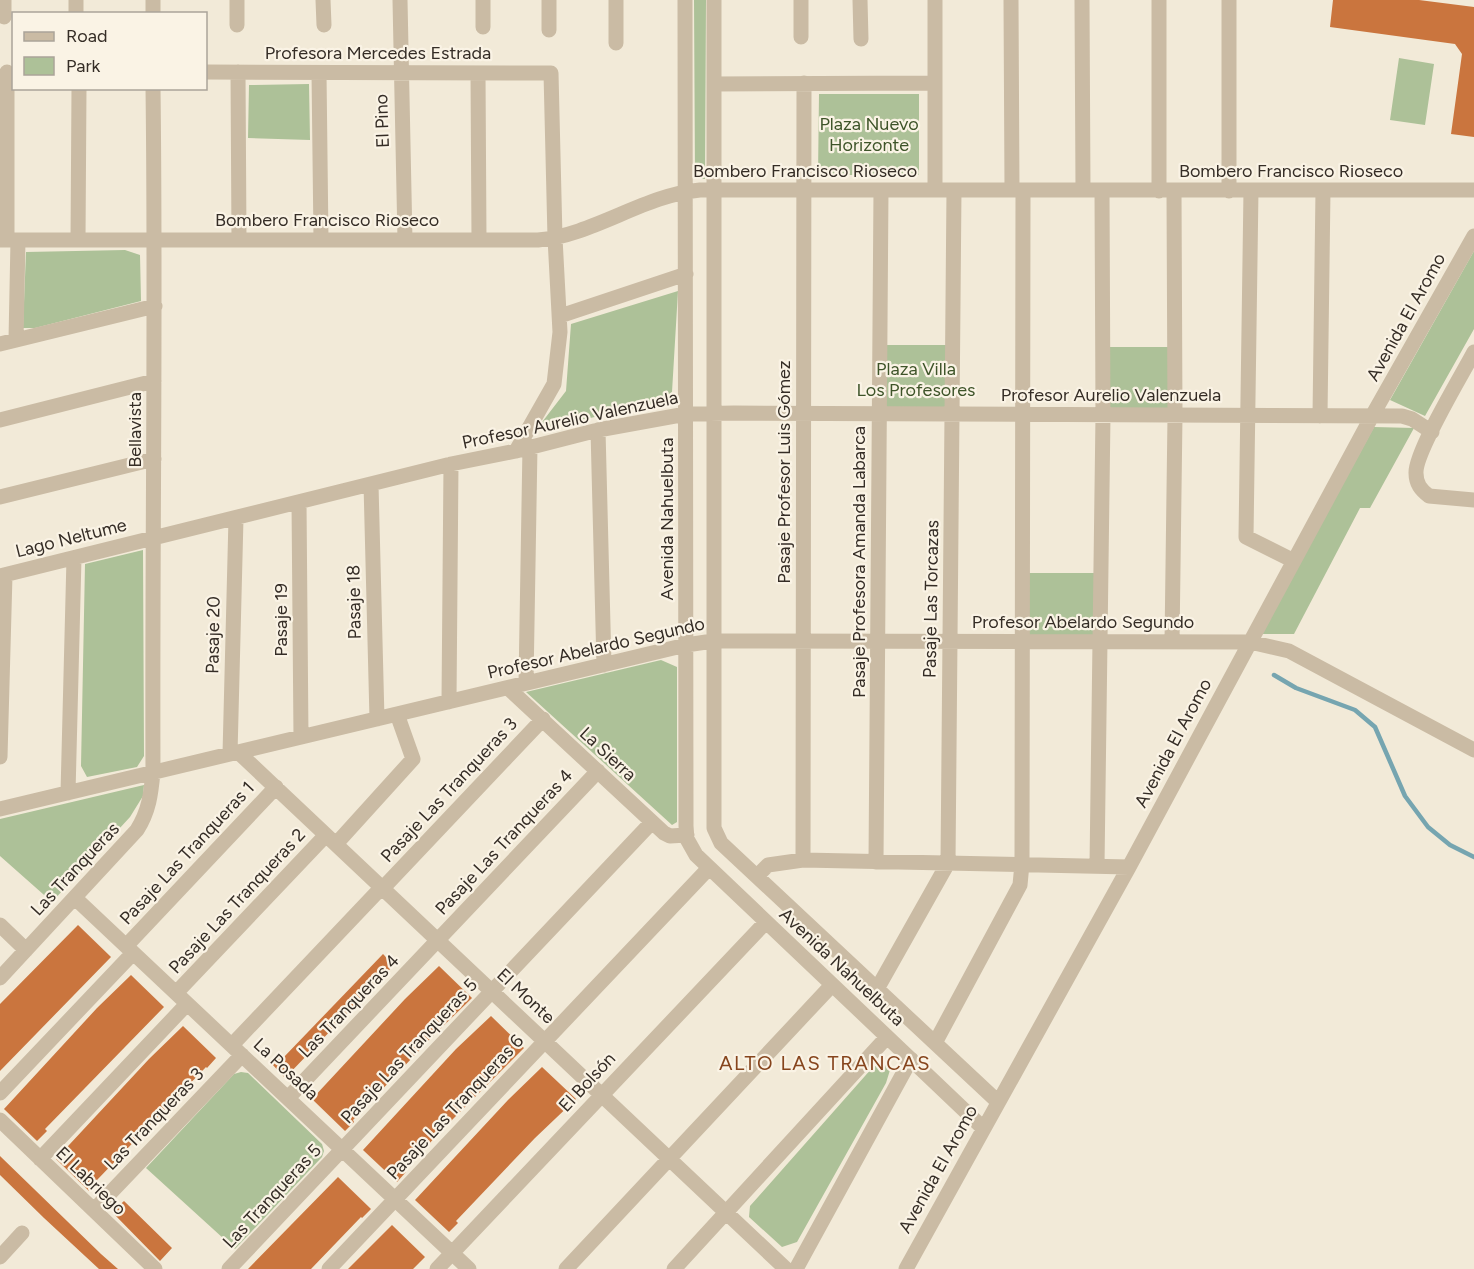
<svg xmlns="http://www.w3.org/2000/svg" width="1474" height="1269" font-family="Figtree,sans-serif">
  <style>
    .green { fill: #adc198 }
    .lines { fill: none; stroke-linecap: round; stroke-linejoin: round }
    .stream { stroke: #76a5b0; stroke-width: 4.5 }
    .building { fill: #ca753e }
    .minor { stroke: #cabba4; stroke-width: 15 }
    .labels { text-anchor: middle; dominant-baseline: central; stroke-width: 4.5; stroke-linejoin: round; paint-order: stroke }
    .street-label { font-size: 18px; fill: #352d26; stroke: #faf3e5 }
    .park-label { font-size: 18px; fill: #3e5429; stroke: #faf3e5 }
    .neighbourhood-label { font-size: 20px; letter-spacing: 1.5px; fill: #86451d; stroke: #faf3e5 }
  </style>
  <rect width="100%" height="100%" fill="#f2ead8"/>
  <path class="green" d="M694,0H706L705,179H695Z
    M1399,58L1434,64L1425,125L1390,120Z
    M309,84L310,140L248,138L249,85Z
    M819,94H919V175H818Z
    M125,250L140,255L141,301L35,328H23L26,252Z
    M1474,251V329L1425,416L1390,400Z
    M678,291L672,392L658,403L536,430L566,391L571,324Z
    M880,345H953L952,414H879Z
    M1102,347H1175V416L1103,415Z
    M1374,427L1414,428L1370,508H1360L1294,634H1261Z
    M143,550L144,756L137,767L87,777L81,766L85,564Z
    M1023,573H1101L1100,642H1023Z
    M661,660L677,667V822L672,825L526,692Z
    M144,785L143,796L130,817L52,902L0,856V819Z
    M880,1059L890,1070L886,1083L797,1242L782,1247L749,1217L750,1206Z
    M241,1072L248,1073L322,1144L324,1151L322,1157L235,1249L146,1168L234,1074Z"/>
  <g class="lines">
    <path class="stream" d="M1274,675L1296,688L1355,710L1375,727L1405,796L1428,827L1450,845L1474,857"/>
  </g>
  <path class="building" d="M1333,0H1419L1474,7V137L1451,134L1462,54L1455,44L1330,27Z
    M78,925L111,957L0,1071V1004Z
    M383,954L394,965L285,1078L272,1064L281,1056L283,1058Z
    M439,966L472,998L432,1037L353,1120L354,1122L345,1131L312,1099L405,999Z
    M131,975L164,1007L45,1129L47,1131L37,1141L4,1109L97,1008Z
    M491,1016L524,1048L445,1127L404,1170L406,1172L397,1182L363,1150L456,1049Z
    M183,1026L216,1058L207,1068L206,1067L97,1180L99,1182L89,1191L56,1159L149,1059Z
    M542,1067L576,1099L535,1138L456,1221L458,1223L449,1232L415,1200L508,1100Z
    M0,1156L101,1254L118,1269H99L44,1218L0,1175Z
    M338,1177L371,1209L362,1218L361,1217L311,1269H248Z
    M124,1201L172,1248L160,1261L112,1212Z
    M392,1225L425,1257L413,1269H348Z"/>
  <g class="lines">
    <path class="minor" d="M4,0V17
      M76,0V14
      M153,0V14
      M237,0V25
      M323,0L324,25
      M400,0L405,240
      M483,0V27
      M549,0V30
      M685,0L686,826L687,839L696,855L983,1128
      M714,0V828L721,843L997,1101
      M801,0V37
      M860,0L861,39
      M1011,0L1012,190
      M1082,0L1083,190
      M1159,0V191
      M1229,0V191
      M616,43V0
      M206,72L551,73L555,238L560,332L554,384L516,451
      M238,72L239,240
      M319,73L321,240
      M478,73L479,240
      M714,84L935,83
      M935,190V0
      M1251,190L1246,537L1294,561
      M0,240H538C594,235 644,195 700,190H1474
      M7,240V72
      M78,240L79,88
      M560,316L686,274
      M16,340L18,240
      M0,344L155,306
      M1474,352C1462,375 1415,452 1416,473C1416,484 1421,490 1429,496L1474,500
      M1320,416L1323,190
      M0,420L154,381
      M598,430L604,665
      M371,484L377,719
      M0,497L154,459
      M299,502L301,737
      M0,576L451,464L516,451L598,430L686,414L734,413L1402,416L1412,419L1432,432
      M1172,642L1175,416L1174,191
      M526,683L530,446
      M508,688L664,833L670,836L687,835
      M449,702L451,464
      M238,752L786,1269
      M230,754L236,518
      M0,757L5,575
      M68,793L74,558
      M0,809L686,645L713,641L1250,642L1289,651L1474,750
      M336,844L413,759L397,714
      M803,860L804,83
      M876,862L881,190
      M1097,866L1103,415L1102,190
      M757,876L768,865L803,860L1129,867
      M383,888L543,719
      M75,898L469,1269
      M0,925L26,950
      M126,946L276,787
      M0,978L137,830C149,811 151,794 153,772C152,544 156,316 153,88
      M877,989L948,863L954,190
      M176,993L326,835
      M935,1043L1020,885L1022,864L1023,190
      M232,1045L382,887
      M0,1093L133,953
      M288,1098L598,771
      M0,1120L155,1269
      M40,1159L187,1004
      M94,1210L242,1055
      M0,1257L22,1233
      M229,1269L652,822
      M329,1269L709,868
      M437,1269L766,922
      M566,1269L832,985
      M674,1269L887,1037
      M796,1269L911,1059
      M906,1269L1129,867L1372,416L1474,236"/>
  </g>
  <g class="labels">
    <g class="street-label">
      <text x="378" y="53">Profesora Mercedes Estrada</text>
      <text transform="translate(382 121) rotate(-92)">El Pino</text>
      <text x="805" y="171">Bombero Francisco Rioseco</text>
      <text x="1291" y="171">Bombero Francisco Rioseco</text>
      <text x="327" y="220">Bombero Francisco Rioseco</text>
      <text transform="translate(1406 317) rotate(-61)">Avenida El Aromo</text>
      <text x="1111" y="395">Profesor Aurelio Valenzuela</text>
      <text transform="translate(570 420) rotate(-12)">Profesor Aurelio Valenzuela</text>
      <text transform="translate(135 430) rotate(-90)">Bellavista</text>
      <text transform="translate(784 472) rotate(-90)">Pasaje Profesor Luis Gómez</text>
      <text transform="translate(667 519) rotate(-90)">Avenida Nahuelbuta</text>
      <text transform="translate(71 538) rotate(-14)">Lago Neltume</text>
      <text transform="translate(859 562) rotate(-90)">Pasaje Profesora Amanda Labarca</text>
      <text transform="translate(931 599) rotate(-89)">Pasaje Las Torcazas</text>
      <text transform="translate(354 602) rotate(-91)">Pasaje 18</text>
      <text transform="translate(281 620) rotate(-90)">Pasaje 19</text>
      <text x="1083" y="622">Profesor Abelardo Segundo</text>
      <text transform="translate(213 635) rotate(-89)">Pasaje 20</text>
      <text transform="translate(596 648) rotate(-13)">Profesor Abelardo Segundo</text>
      <text transform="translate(1173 743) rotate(-62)">Avenida El Aromo</text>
      <text transform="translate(608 754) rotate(43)">La Sierra</text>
      <text transform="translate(449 790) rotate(-47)">Pasaje Las Tranqueras 3</text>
      <text transform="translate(504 842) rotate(-47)">Pasaje Las Tranqueras 4</text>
      <text transform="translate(187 853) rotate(-47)">Pasaje Las Tranqueras 1</text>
      <text transform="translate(75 869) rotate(-47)">Las Tranqueras</text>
      <text transform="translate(237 901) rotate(-47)">Pasaje Las Tranqueras 2</text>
      <text transform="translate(842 967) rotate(43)">Avenida Nahuelbuta</text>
      <text transform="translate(526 996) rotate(43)">El Monte</text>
      <text transform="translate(349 1006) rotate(-46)">Las Tranqueras 4</text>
      <text transform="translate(409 1051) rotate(-47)">Pasaje Las Tranqueras 5</text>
      <text transform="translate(286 1069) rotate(43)">La Posada</text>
      <text transform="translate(587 1082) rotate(-47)">El Bolsón</text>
      <text transform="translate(455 1107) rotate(-47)">Pasaje Las Tranqueras 6</text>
      <text transform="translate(154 1119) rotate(-46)">Las Tranqueras 3</text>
      <text transform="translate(938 1169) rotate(-61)">Avenida El Aromo</text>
      <text transform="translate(91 1181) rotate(44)">El Labriego</text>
      <text transform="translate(272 1196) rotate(-47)">Las Tranqueras 5</text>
    </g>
    <g class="park-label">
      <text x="869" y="124">Plaza Nuevo<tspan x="869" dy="21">Horizonte</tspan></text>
      <text x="916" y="369">Plaza Villa<tspan x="916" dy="21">Los Profesores</tspan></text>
    </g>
    <g class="neighbourhood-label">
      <text x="825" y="1063">ALTO LAS TRANCAS</text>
    </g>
  </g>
  <rect x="12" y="12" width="195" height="78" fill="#faf3e5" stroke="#aba499" stroke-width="1.5"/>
  <rect x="24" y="32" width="30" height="9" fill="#cabba4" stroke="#aba499" stroke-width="1.5"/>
  <text x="66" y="42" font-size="18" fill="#352d26">Road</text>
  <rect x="24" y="57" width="30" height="18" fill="#adc198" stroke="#aba499" stroke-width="1.5"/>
  <text x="66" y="72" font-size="18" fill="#352d26">Park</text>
</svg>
